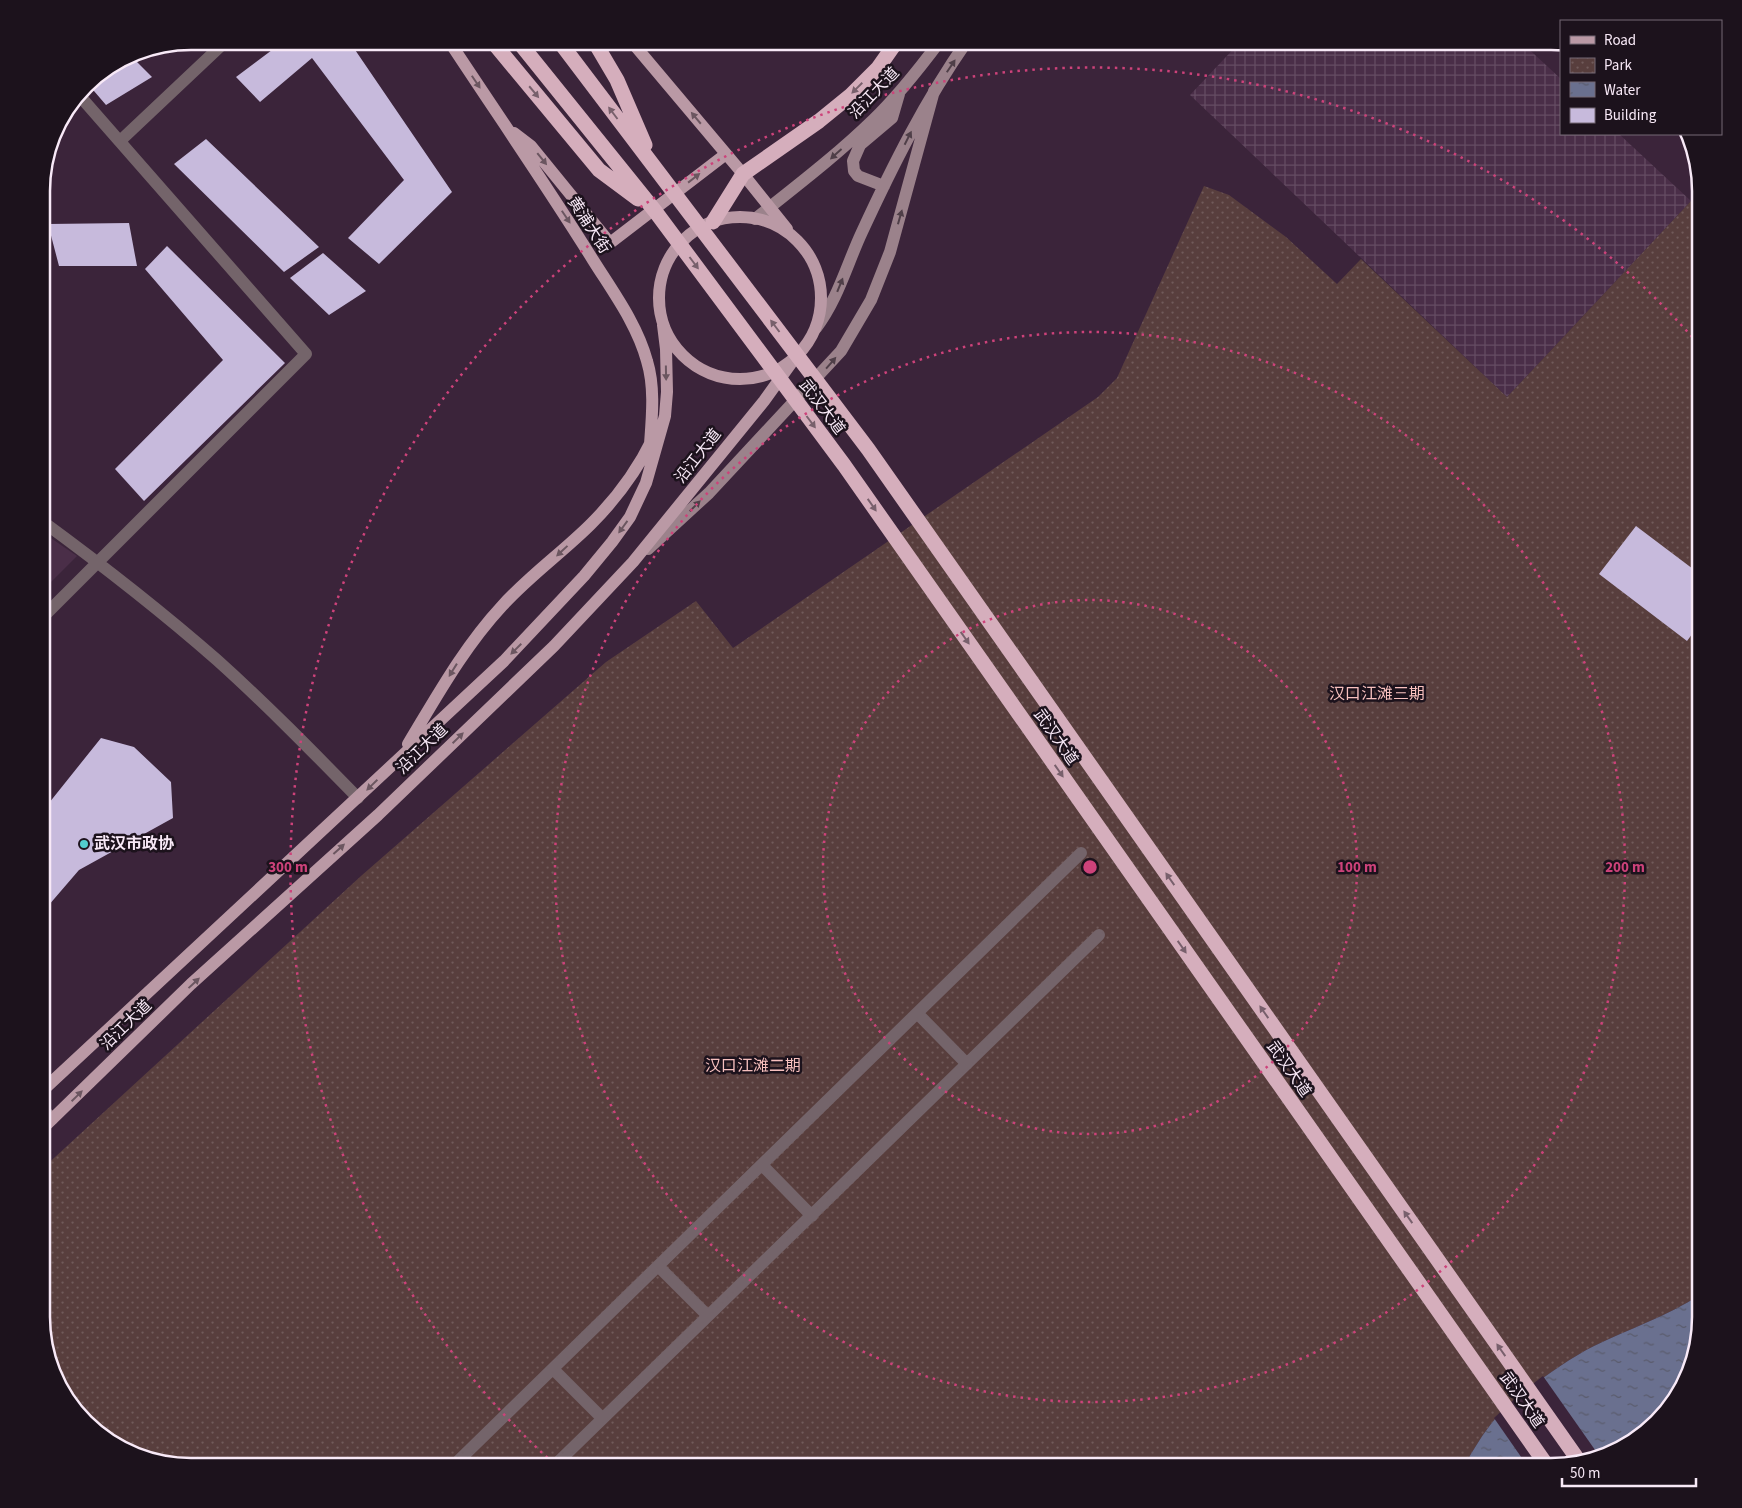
<svg xmlns="http://www.w3.org/2000/svg" width="1742" height="1508" font-family="'Source Sans 3','Noto Sans SC',sans-serif">
  <style>
    .built { fill: #4a2e48 }
    .industrial { fill: url(#industrial-grid) }
    .park { fill: url(#park-dots) }
    .water { fill: url(#water-ripples) }
    .pier { fill: #3b243a }
    .building { fill: #c7badc }
    .lines { fill: none; stroke-linecap: round; stroke-linejoin: round }
    .street { stroke: #74646a; stroke-width: 12 }
    .secondary { stroke: #9b828b; stroke-width: 12 }
    .primary { stroke: #ba99a5; stroke-width: 12 }
    .highway { stroke: #d5aebc; stroke-width: 15 }
    .oneway { fill: #4f3f48 }
    .oneway2 { fill: #6b5660 }
    .oneway3 { fill: #78606c }
    .ring { fill: none; stroke: #cd427a; stroke-width: 2.5; stroke-dasharray: 2.5 5 }
    .poi-dot { fill: #52cdcf; stroke: #1c121c; stroke-width: 2 }
    .labels { text-anchor: middle; dominant-baseline: central; stroke-width: 5; stroke-linejoin: round; paint-order: stroke }
    .street-label { font-size: 16px; fill: #f8e9f7; stroke: #1c121c }
    .park-label { font-size: 16px; fill: #f7c0be; stroke: #1c121c }
    .poi-label { font-size: 16px; font-weight: bold; fill: #f8e9f7; stroke: #1c121c; text-anchor: start }
    .rim { fill: none; stroke: #f8e9f7; stroke-width: 2.5 }
    .centre { fill: #cd427a; stroke: #1c121c; stroke-width: 2.5 }
    .ring-label { font-size: 15px; text-anchor: middle; font-weight: bold; fill: #cd427a; stroke: #1c121c; stroke-width: 5; stroke-linejoin: round; paint-order: stroke }
  </style>
  <defs>
    <pattern id="industrial-grid" width="8" height="8" patternUnits="userSpaceOnUse" patternTransform="scale(1.25)"><rect width="8" height="8" fill="#4a2e48"/><path d="M0 4h8M4 0v8" fill="none" stroke="#654c63"/></pattern>
    <pattern id="park-dots" width="8" height="8" patternUnits="userSpaceOnUse" patternTransform="scale(1.25)"><rect width="8" height="8" fill="#583e3d"/><path d="M2 2h.1M6 6h.1" fill="none" stroke="#715a5a" stroke-width="1.8" stroke-linecap="round"/></pattern>
    <pattern id="water-ripples" width="26" height="14" patternUnits="userSpaceOnUse" patternTransform="scale(1.25)"><rect width="26" height="14" fill="#6a708f"/><path d="M2 4q2-2 4 0t4 0M15 11q2-2 4 0t4 0" fill="none" stroke="#5a5b6c"/></pattern>
  </defs>
  <rect width="100%" height="100%" fill="#3b243a"/>
  <path class="built" d="M42,532L77,556L42,591Z"/>
  <path class="industrial" d="M1241,41H1520L1561,79V134H1619L1691,201L1507,397L1190,95Z"/>
  <path class="park" d="M1204,186L1229,195L1286,237L1337,284L1361,259L1507,397L1691,201L1701,209L1700,1295C1667,1316 1629,1329 1594,1346C1564,1361 1517,1395 1495,1419C1483,1433 1473,1451 1463,1467H191L133,1455L85,1423L57,1383L42,1327V1169L361,876L606,662L696,601L733,648L1098,397L1117,378Z"/>
  <path class="water" d="M1700,1295V1327L1689,1375L1657,1423L1609,1455L1551,1467H1463C1473,1451 1483,1433 1495,1419C1517,1395 1564,1361 1594,1346C1629,1329 1667,1316 1700,1295Z"/>
  <path class="pier" d="M1543,1376L1600,1457L1551,1467H1528L1494,1418L1520,1394Z"/>
  <path class="building" d="M284,41H349L452,192L379,264L348,238L404,180L312,58L260,102L236,77Z
    M130,55L152,77L106,105L88,84L92,79Z
    M206,139L319,247L284,272L174,164Z
    M129,223L137,266H59L48,224Z
    M167,246L285,363L144,501L115,469L223,360L145,269Z
    M323,253L366,291L329,315L290,278Z
    M1636,526L1701,575V622L1687,641L1599,574Z
    M101,738L134,747L171,782L173,818L79,870L42,913V810L49,803Z"/>
  <g class="lines">
    <path class="street" d="M120,141L226,41
      M42,521C102,565 161,611 217,660C266,704 312,751 358,798
      M42,618L306,354L79,95
      M917,1013L967,1064
      M762,1165L812,1216
      M658,1266L708,1316
      M553,1369L602,1418
      M452,1467L1081,853
      M553,1467L1099,935"/>
    <path class="secondary" d="M884,186L858,176L854,171L853,161L860,145L892,118L899,94
      M755,219C795,187 836,156 873,120C898,96 919,69 940,41
      M816,328C838,299 847,264 862,232C893,165 925,101 967,41
      M648,549L709,493L841,351L871,300L890,252L934,91
      M42,1108L52,1119"/>
    <path class="primary" d="M449,41C497,114 547,186 593,260C613,292 637,324 647,361C655,387 652,417 650,444
      M631,41L743,174L787,229
      M514,133L531,146L610,243L726,154
      M659 298a81 81 0 1 1 162 0a81 81 0 1 1-162 0Z
      M408,744C437,696 464,647 502,606C529,576 563,552 591,524C616,499 638,469 653,438
      M42,1091L504,661L584,576L612,542L630,517L646,483L665,416L667,392L666,349L663,325
      M42,1129L191,984L378,815L554,646L633,562L764,401L792,362"/>
    <path class="highway" d="M492,41L599,170L638,199
      M518,41L655,211L844,465L1548,1467
      M559,41L868,449L1579,1461
      M594,41L617,80L645,145
      M713,222L743,174L819,121L851,95L878,68L897,41"/>
  </g>
  <defs><path id="oneway-solid" d="M-6-.8H1V-3.2L6.5 0L1 3.2V.8H-6Z" transform="scale(1.25)"/></defs>
  <g class="oneway">
    <use href="#oneway-solid" transform="translate(951 66) rotate(-56)"/>
    <use href="#oneway-solid" transform="translate(908 138) rotate(-63)"/>
    <use href="#oneway-solid" transform="translate(836 154) rotate(138)"/>
    <use href="#oneway-solid" transform="translate(900 217) rotate(-74)"/>
    <use href="#oneway-solid" transform="translate(840 285) rotate(-68)"/>
    <use href="#oneway-solid" transform="translate(831 363) rotate(-49)"/>
    <use href="#oneway-solid" transform="translate(695 506) rotate(-45)"/>
  </g>
  <g class="oneway2">
    <use href="#oneway-solid" transform="translate(476 82) rotate(56)"/>
    <use href="#oneway-solid" transform="translate(696 118) rotate(-130)"/>
    <use href="#oneway-solid" transform="translate(542 159) rotate(51)"/>
    <use href="#oneway-solid" transform="translate(694 178) rotate(-38)"/>
    <use href="#oneway-solid" transform="translate(566 217) rotate(56)"/>
    <use href="#oneway-solid" transform="translate(666 373) rotate(89)"/>
    <use href="#oneway-solid" transform="translate(623 527) rotate(126)"/>
    <use href="#oneway-solid" transform="translate(562 551) rotate(137)"/>
    <use href="#oneway-solid" transform="translate(516 649) rotate(135)"/>
    <use href="#oneway-solid" transform="translate(453 670) rotate(122)"/>
    <use href="#oneway-solid" transform="translate(458 738) rotate(-44)"/>
    <use href="#oneway-solid" transform="translate(372 785) rotate(136)"/>
    <use href="#oneway-solid" transform="translate(339 849) rotate(-42)"/>
    <use href="#oneway-solid" transform="translate(194 983) rotate(-43)"/>
    <use href="#oneway-solid" transform="translate(77 1096) rotate(-44)"/>
  </g>
  <g class="oneway3">
    <use href="#oneway-solid" transform="translate(857 88) rotate(135)"/>
    <use href="#oneway-solid" transform="translate(534 92) rotate(50)"/>
    <use href="#oneway-solid" transform="translate(613 113) rotate(-127)"/>
    <use href="#oneway-solid" transform="translate(694 263) rotate(53)"/>
    <use href="#oneway-solid" transform="translate(775 326) rotate(-127)"/>
    <use href="#oneway-solid" transform="translate(811 422) rotate(53)"/>
    <use href="#oneway-solid" transform="translate(872 505) rotate(55)"/>
    <use href="#oneway-solid" transform="translate(965 638) rotate(55)"/>
    <use href="#oneway-solid" transform="translate(1059 771) rotate(55)"/>
    <use href="#oneway-solid" transform="translate(1170 879) rotate(-125)"/>
    <use href="#oneway-solid" transform="translate(1182 947) rotate(55)"/>
    <use href="#oneway-solid" transform="translate(1264 1012) rotate(-125)"/>
    <use href="#oneway-solid" transform="translate(1408 1217) rotate(-125)"/>
    <use href="#oneway-solid" transform="translate(1501 1350) rotate(-125)"/>
  </g>
  <g class="ring">
    <circle cx="1090" cy="867" r="267"/>
    <circle cx="1090" cy="867" r="535"/>
    <path d="M553 1463A802 802 0 1 1 1700 346"/>
  </g>
  <circle class="poi-dot" cx="84" cy="844" r="5"/>
  <g class="labels">
    <g class="street-label">
      <text transform="translate(874 93) rotate(-46)">沿江大道</text>
      <text transform="translate(589 225) rotate(57)">黄浦大街</text>
      <text transform="translate(822 407) rotate(53)">武汉大道</text>
      <text transform="translate(698 456) rotate(-52)">沿江大道</text>
      <text transform="translate(1056 737) rotate(55)">武汉大道</text>
      <text transform="translate(422 749) rotate(-44)">沿江大道</text>
      <text transform="translate(126 1025) rotate(-44)">沿江大道</text>
      <text transform="translate(1289 1069) rotate(55)">武汉大道</text>
      <text transform="translate(1522 1400) rotate(55)">武汉大道</text>
    </g>
    <g class="park-label">
      <text x="1377" y="694">汉口江滩三期</text>
      <text x="753" y="1066">汉口江滩二期</text>
    </g>
    <g class="poi-label">
      <text x="94" y="844">武汉市政协</text>
    </g>
  </g>
  <path d="M0 0H1742V1508H0ZM191 50H1551A141 141 0 0 1 1692 191V1317A141 141 0 0 1 1551 1458H191A141 141 0 0 1 50 1317V191A141 141 0 0 1 191 50Z" fill="#1c121c" fill-rule="evenodd"/>
  <path class="rim" d="M191 50H1551A141 141 0 0 1 1692 191V1317A141 141 0 0 1 1551 1458H191A141 141 0 0 1 50 1317V191A141 141 0 0 1 191 50Z"/>
  <circle cx="1090" cy="867" r="8" class="centre"/>
  <g class="ring-label">
    <text x="1357" y="872">100 m</text>
    <text x="1625" y="872">200 m</text>
    <text x="288" y="872">300 m</text>
  </g>
  <rect x="1560" y="20" width="162" height="115" fill="#1c121c" stroke="#746874"/>
  <rect x="1570" y="36" width="25" height="8" fill="#ba99a5" stroke="#746874"/>
  <text x="1604" y="45" font-size="15" fill="#f8e9f7">Road</text>
  <rect x="1570" y="58" width="25" height="15" fill="url(#park-dots)" stroke="#746874"/>
  <text x="1604" y="70" font-size="15" fill="#f8e9f7">Park</text>
  <rect x="1570" y="82" width="25" height="15" fill="url(#water-ripples)" stroke="#746874"/>
  <text x="1604" y="95" font-size="15" fill="#f8e9f7">Water</text>
  <rect x="1570" y="108" width="25" height="15" fill="#c7badc" stroke="#746874"/>
  <text x="1604" y="120" font-size="15" fill="#f8e9f7">Building</text>
  <path d="M1562 1478v8h134v-8" fill="none" stroke="#f8e9f7" stroke-width="2.5"/>
  <text x="1570" y="1478" font-size="15" fill="#f8e9f7" stroke="#1c121c" stroke-width="4" paint-order="stroke">50 m</text>
</svg>
